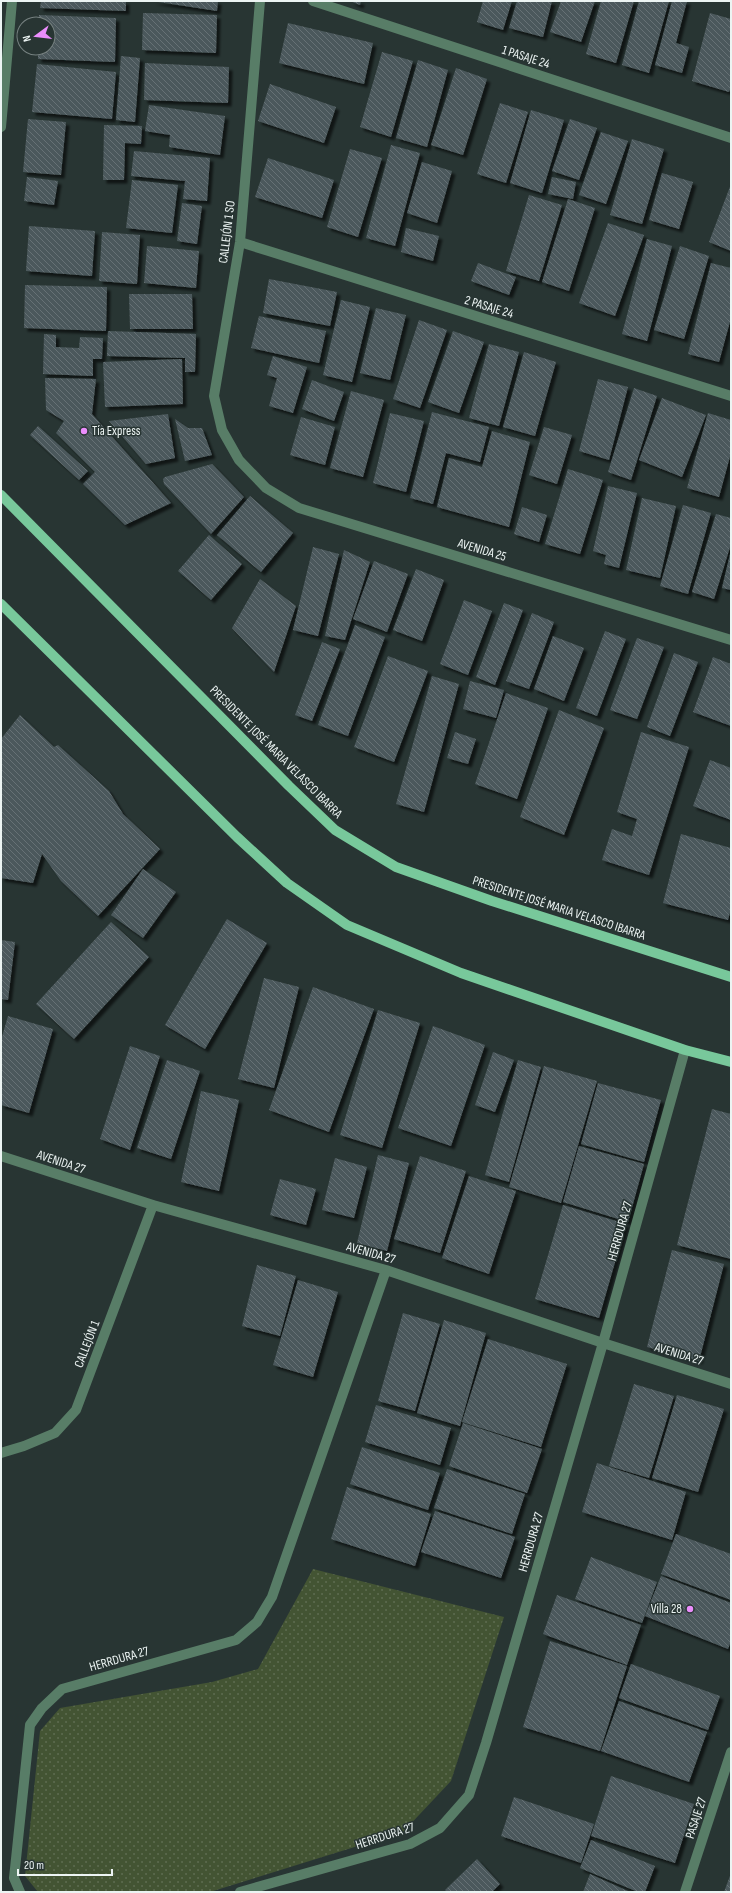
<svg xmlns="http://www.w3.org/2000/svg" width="732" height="1893" font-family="'Sofia Sans Condensed',sans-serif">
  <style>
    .park { fill: url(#park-dots) }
    .building { fill: url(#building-back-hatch); filter: url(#shadow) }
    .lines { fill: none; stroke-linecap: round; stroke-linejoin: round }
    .minor { stroke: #587d67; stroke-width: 10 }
    .major { stroke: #78c89b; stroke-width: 10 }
    .poi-dot { fill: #eb8dfc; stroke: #283533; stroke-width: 1.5 }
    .labels { text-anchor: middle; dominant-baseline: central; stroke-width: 3; stroke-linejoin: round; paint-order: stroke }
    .street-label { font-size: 13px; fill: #ecf4f3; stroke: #283533 }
    .poi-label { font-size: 13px; fill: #ecf4f3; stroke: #283533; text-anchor: start }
  </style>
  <defs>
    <pattern id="park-dots" width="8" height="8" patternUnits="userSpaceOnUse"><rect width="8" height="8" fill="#435433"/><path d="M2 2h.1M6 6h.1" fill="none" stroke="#5e6d51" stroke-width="1.8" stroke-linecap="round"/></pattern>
    <pattern id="building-back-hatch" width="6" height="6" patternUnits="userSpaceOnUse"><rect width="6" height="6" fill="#4c595c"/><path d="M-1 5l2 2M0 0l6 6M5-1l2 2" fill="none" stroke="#667174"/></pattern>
    <filter id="shadow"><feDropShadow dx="3.5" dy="3.5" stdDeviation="1" flood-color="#0009"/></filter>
  </defs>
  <rect width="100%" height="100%" fill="#283533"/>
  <path class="park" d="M313,1569L504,1617L451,1781L403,1832L210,1892H38L25,1876L40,1731L60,1708L212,1682L258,1669Z"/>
  <path class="building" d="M41,1H126V11L40,8Z
    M152,1H218L217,11Z
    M350,1H361L360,5Z
    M483,1H512L503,30L477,22Z
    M517,1H552L543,37L509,28Z
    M561,1H595L581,42L550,32Z
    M601,1H634L616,63L586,54Z
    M639,1H669L649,73L622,65Z
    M672,1H687L676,43L689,47L682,73L655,65Z
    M143,13L217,15L216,53L142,50Z
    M710,13L731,19V87L729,92L692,81Z
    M39,15L116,18L115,62L38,59V48H48V24H39Z
    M288,23L373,43L364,84L279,63Z
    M382,52L413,61L391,137L360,127Z
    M121,56L140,58L135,122L116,120Z
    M418,60L448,70L427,147L396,138Z
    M145,63L229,67L228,103L144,100Z
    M37,64L116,72L112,119L32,112Z
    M456,68L487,79L463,155L431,145Z
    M270,84L336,107L324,143L258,121Z
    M500,103L528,112L506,183L477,174Z
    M149,105L225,116L220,155L169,147L170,135L145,131Z
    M531,110L564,120L542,193L510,183Z
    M28,119L66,122L61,175L23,172Z
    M570,119L597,128L579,180L552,171Z
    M104,125L142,126L141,144L125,143L124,180H103Z
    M601,132L628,141L606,204L579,195Z
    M632,139L664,149L642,224L610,215Z
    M391,145L420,153L395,246L366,238Z
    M350,149L382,158L358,237L327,227Z
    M134,151L210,158L207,201L183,199L185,181L131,176Z
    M268,158L334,180L322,218L255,197Z
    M422,162L452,171L437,223L407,213Z
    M662,173L693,182L679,229L649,220Z
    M27,177L58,181L54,205L24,201Z
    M552,177L576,182L573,199L548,194Z
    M132,180L178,185L172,233L126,228Z
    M731,184V251L709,242Z
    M529,195L562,205L539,281L506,271Z
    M568,199L595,208L569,291L542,282Z
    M182,203L202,206L197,244L177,241Z
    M608,223L644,235L615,316L579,303Z
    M29,226L95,231L92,276L26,271Z
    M406,228L439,236L433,261L401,252Z
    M102,232L140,235L137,284L99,281Z
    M647,239L672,246L647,341L622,334Z
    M147,246L199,251L196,288L144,283Z
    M680,246L709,256L684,339L654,330Z
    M478,263L516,277L509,295L471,281Z
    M711,263L731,268V318L719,362L688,354Z
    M269,279L337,292L330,326L263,313Z
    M25,285L107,287L106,331L24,328Z
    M129,294H192L193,329H130Z
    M341,300L370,307L352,382L323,375Z
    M376,308L406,315L390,380L360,373Z
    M259,316L326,331L319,363L251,348Z
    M419,320L447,330L420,408L393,399Z
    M108,331L196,334L195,372H185V358L107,356Z
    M453,331L484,342L459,413L428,402Z
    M44,334L56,335V347L79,348L80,337L103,338L102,359H93V376L43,374Z
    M489,344L519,352L499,426L469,418Z
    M524,352L556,362L535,436L503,427Z
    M273,356L307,367L293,413L269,406L277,378L267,375Z
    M182,359L183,404L105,407L103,362Z
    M45,378L96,379L92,414L171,503L125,525L83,484L95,472L56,433L64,421L46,410Z
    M598,379L628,387L609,460L579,451Z
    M312,380L344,392L334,421L302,409Z
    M634,388L657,396L631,480L608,472Z
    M351,391L384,400L363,477L330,468Z
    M662,398L706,415L682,477L639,460Z
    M432,412L489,427L480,462L446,453L433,504L410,498Z
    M390,413L424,421L406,492L373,483Z
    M708,413L731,420V453L719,497L687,488Z
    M168,414L175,458L146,464L109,421Z
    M301,417L335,427L325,465L290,455Z
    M175,419L188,428H202L212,455L185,461Z
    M38,426L88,471L79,480L30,435Z
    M544,427L572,435L557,484L529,475Z
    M492,431L530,442L509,527L437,507L449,458L482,467Z
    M212,464L244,497L211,534L164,484L163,479L165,477Z
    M568,469L603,480L580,554L545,544Z
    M608,486L637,493L619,568L604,564L606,555L593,551Z
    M250,496L293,533L261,572L217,535Z
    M642,498L676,506L660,578L626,570Z
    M683,505L711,513L688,594L660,586Z
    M522,507L547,515L539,542L514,534Z
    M716,514L731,518V544L714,599L692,592Z
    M209,535L242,564L211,600L178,571Z
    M313,547L339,554L318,636L293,630Z
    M344,550L370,562L345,640L325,636Z
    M731,550V590L722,588Z
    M374,561L408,574L387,632L353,619Z
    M416,569L444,580L422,641L393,630Z
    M260,579L296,606L274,672L232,628Z
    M464,600L492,611L468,675L440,664Z
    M504,603L523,610L495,685L476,677Z
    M532,613L554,622L529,689L506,681Z
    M355,625L385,637L348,736L318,725Z
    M605,631L626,639L597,716L576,708Z
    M553,636L584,648L564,701L534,689Z
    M637,638L664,647L637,719L610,710Z
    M322,642L340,649L312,721L295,715Z
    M674,653L698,662L670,736L647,727Z
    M388,656L428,671L394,762L354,747Z
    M713,657L731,664V726L693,712Z
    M432,676L459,684L424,812L396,804Z
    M470,681L504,690L496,718L463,709Z
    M506,693L548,708L517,799L475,784Z
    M559,710L604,728L564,835L520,817Z
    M20,715L54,747L58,745L109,791L123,814L160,849L98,916L61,881L42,854L33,883L1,878V739Z
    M455,732L476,739L468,764L447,758Z
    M641,732L689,747L649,875L602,860L612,829L632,836L637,819L617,812Z
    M710,760L731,768V820L693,806Z
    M681,834L731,848V909L728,920L663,903Z
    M143,869L176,892L143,938L111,915Z
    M227,919L267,943L205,1049L165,1025Z
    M111,922L149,957L74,1039L36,1004Z
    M1,940L15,942L8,1000L1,999Z
    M264,978L299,987L274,1088L238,1079Z
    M313,987L374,1009L329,1132L269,1110Z
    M378,1010L420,1023L382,1148L340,1135Z
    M8,1016L53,1029L29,1113L1,1105V1040Z
    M433,1026L485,1045L451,1146L398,1128Z
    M130,1046L160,1056L130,1150L100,1139Z
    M493,1052L514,1060L495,1112L475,1105Z
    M167,1060L200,1071L171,1159L137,1148Z
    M518,1060L541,1067L509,1182L485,1175Z
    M544,1066L597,1081L561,1203L509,1187Z
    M598,1083L661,1100L644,1162L581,1144Z
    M201,1091L239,1100L219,1191L181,1182Z
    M712,1109L731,1114V1259L677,1245Z
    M579,1146L644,1164L628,1222L563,1202Z
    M378,1155L409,1163L387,1251L357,1243Z
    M420,1156L466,1171L440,1253L394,1239Z
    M335,1158L367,1167L354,1218L322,1210Z
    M469,1176L516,1191L489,1274L442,1258Z
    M280,1179L316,1189L306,1225L270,1215Z
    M563,1205L626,1224L599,1318L535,1299Z
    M672,1250L724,1264L699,1361L647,1347Z
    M257,1265L296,1276L280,1336L242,1326Z
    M298,1280L338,1292L313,1377L273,1365Z
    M403,1313L440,1324L415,1411L378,1401Z
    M444,1320L486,1333L460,1426L417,1413Z
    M488,1339L567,1364L541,1447L462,1422Z
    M634,1384L674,1396L649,1478L609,1466Z
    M677,1395L724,1409L698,1492L652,1478Z
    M376,1405L451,1428L440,1465L365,1442Z
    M463,1423L542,1449L527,1493L449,1466Z
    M362,1447L440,1473L428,1510L350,1484Z
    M597,1463L686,1492L672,1540L582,1512Z
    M447,1469L525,1494L512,1534L434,1508Z
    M347,1487L431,1514L415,1566L331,1539Z
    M435,1511L515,1537L501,1578L421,1552Z
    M676,1534L731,1554V1600L661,1574Z
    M591,1557L657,1582L642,1623L575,1599Z
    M661,1576L731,1603V1641L728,1649L645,1616Z
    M557,1595L641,1625L627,1665L543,1634Z
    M550,1641L627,1666L600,1751L523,1727Z
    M631,1664L720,1696L708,1730L619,1698Z
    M619,1701L707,1732L689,1782L601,1751Z
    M611,1776L694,1804L675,1863L591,1836Z
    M514,1797L594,1824L581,1863L501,1836Z
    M591,1840L655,1866L645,1892H638L580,1868Z
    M477,1859L500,1884L492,1892H447L445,1890Z
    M731,1873V1892H724Z
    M590,1874L630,1892H583Z"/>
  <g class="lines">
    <path class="minor" d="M260,1L240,242L214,396L222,430L239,460L266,488L299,508L731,640
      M313,1L731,138
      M1,127L12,1
      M240,242L731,396
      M1,1156L153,1205L386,1270L603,1343L731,1384
      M1,1453L24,1446L55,1433L76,1410L153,1205
      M20,1892L14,1878L30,1725L42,1708L62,1689L236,1640L257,1622L272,1597L386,1270
      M240,1892L410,1844L440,1828L469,1795L486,1743L603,1343L685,1050
      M685,1892L731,1752"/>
    <path class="major" d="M1,495L289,786L335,830L396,867L492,901L731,977
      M1,604L237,837L287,883L347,925L461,973L685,1050L731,1062"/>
  </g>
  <g class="poi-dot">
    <circle cx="84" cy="431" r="4"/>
    <circle cx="690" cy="1609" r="4"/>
  </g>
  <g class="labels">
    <g class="street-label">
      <text transform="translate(526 57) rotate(18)">1 PASAJE 24</text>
      <text transform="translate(227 232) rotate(-83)">CALLEJÓN 1 SO</text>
      <text transform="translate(489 307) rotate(17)">2 PASAJE 24</text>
      <text transform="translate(482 550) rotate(17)">AVENIDA 25</text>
      <text transform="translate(276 752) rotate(45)">PRESIDENTE JOSÉ MARIA VELASCO IBARRA</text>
      <text transform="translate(559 908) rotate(18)">PRESIDENTE JOSÉ MARIA VELASCO IBARRA</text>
      <text transform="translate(61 1162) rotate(18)">AVENIDA 27</text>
      <text transform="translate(620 1231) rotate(-74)">HERRDURA 27</text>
      <text transform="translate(371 1253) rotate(16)">AVENIDA 27</text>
      <text transform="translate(87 1344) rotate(-69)">CALLEJÓN 1</text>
      <text transform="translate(679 1354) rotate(17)">AVENIDA 27</text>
      <text transform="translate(531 1542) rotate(-74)">HERRDURA 27</text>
      <text transform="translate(119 1659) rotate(-16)">HERRDURA 27</text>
      <text transform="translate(696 1818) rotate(-72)">PASAJE 27</text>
      <text transform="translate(385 1836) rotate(-18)">HERRDURA 27</text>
    </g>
    <g class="poi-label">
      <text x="92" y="431">Tía Express</text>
      <text x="682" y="1609" text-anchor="end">Villa 28</text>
    </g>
  </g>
  <rect width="732" height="1893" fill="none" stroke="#ecf4f3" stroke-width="4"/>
  <g transform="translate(36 36) rotate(255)"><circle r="19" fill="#283533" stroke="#768180"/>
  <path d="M0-3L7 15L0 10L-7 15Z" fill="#eb8dfc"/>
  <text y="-6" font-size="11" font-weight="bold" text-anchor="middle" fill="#ecf4f3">N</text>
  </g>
  <path d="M18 1869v6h94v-6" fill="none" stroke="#ecf4f3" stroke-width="2"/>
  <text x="24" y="1869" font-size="12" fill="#ecf4f3" stroke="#283533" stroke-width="3" paint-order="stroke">20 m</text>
</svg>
